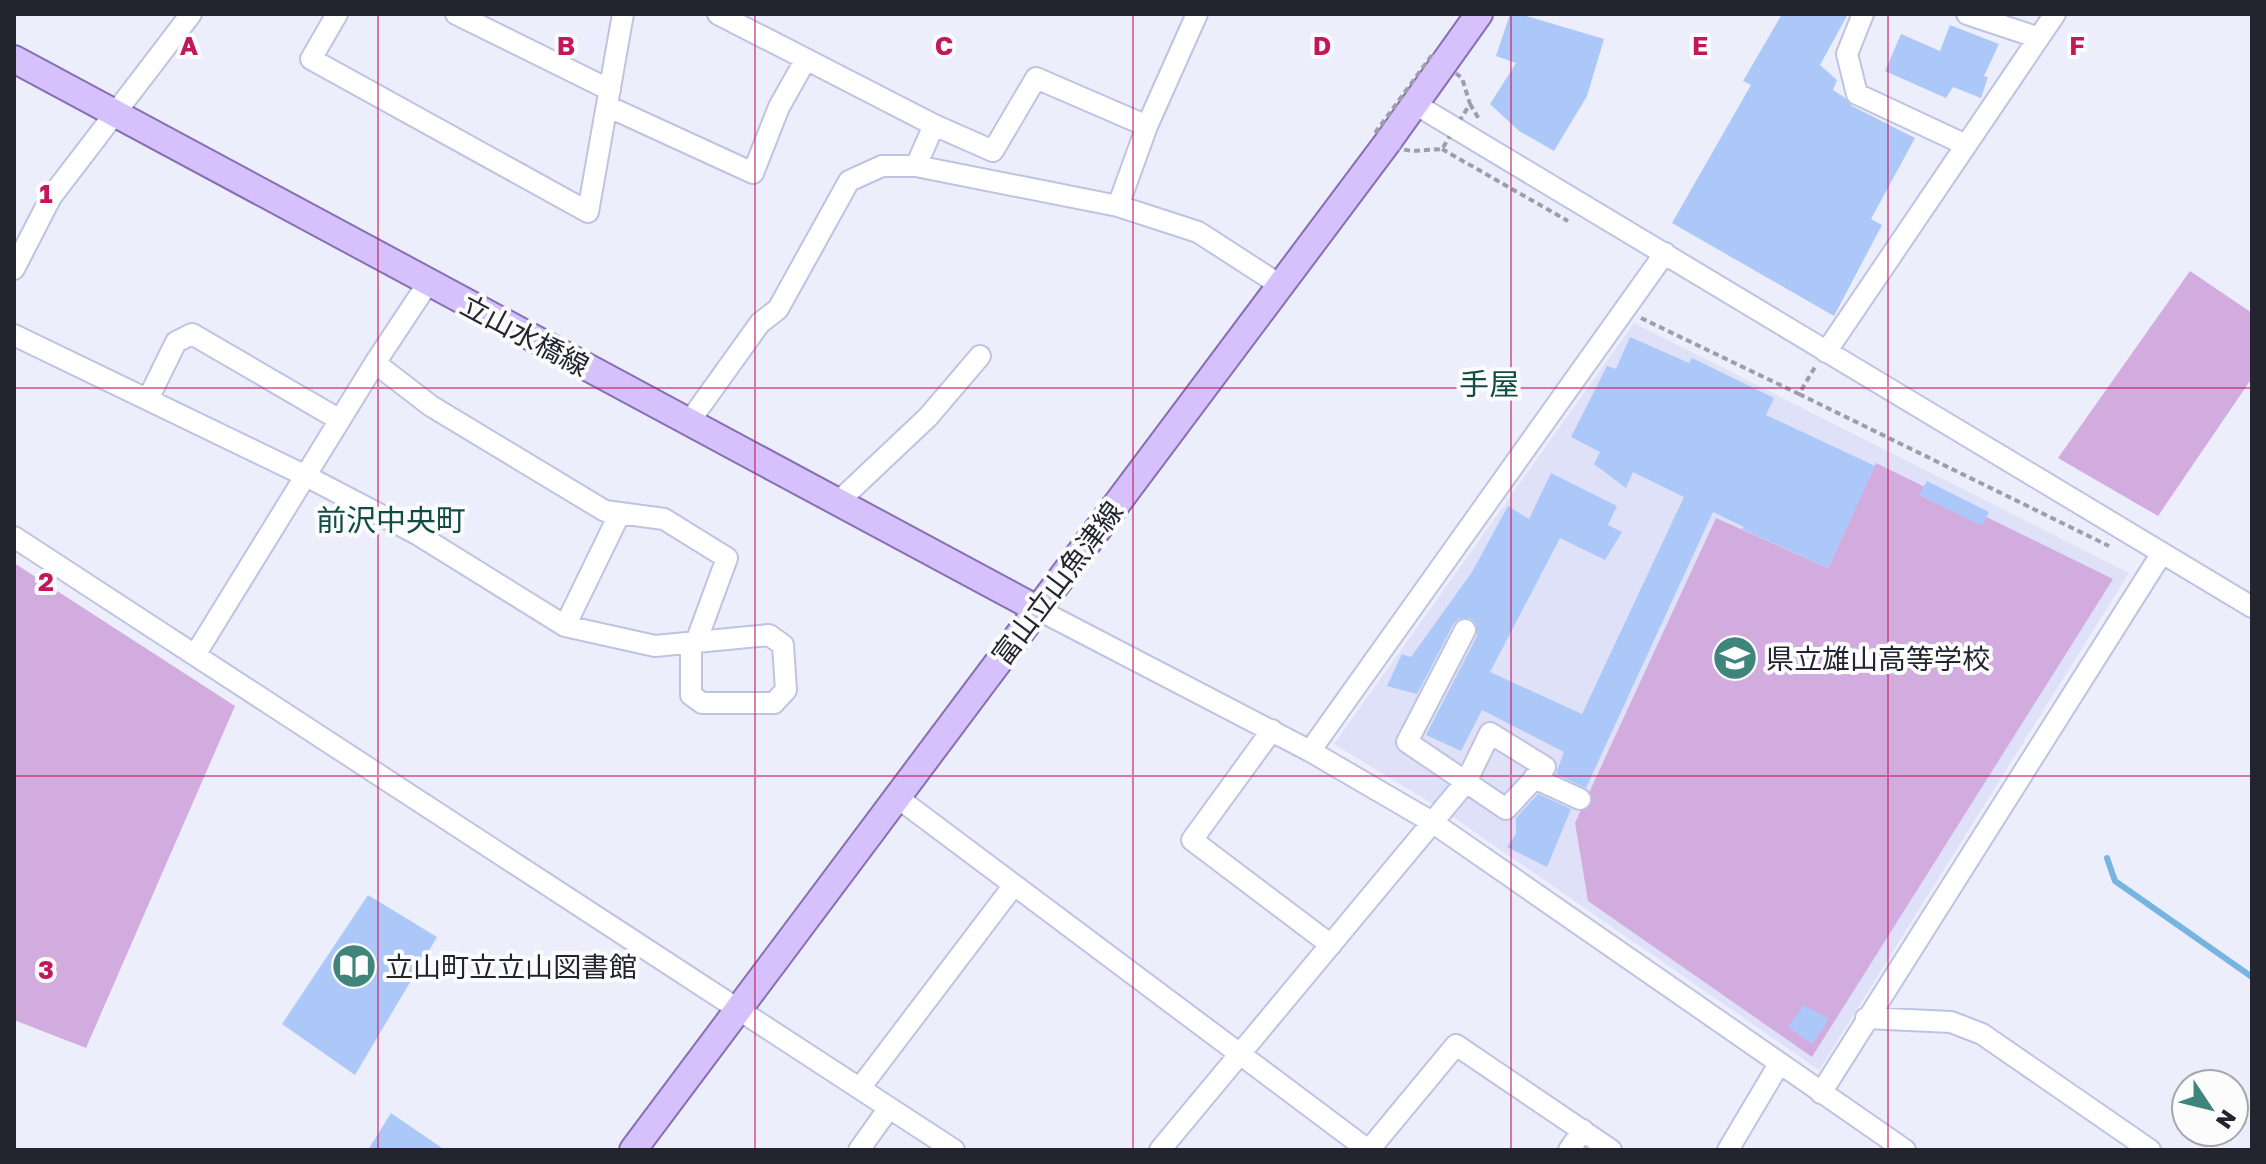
<svg xmlns="http://www.w3.org/2000/svg" width="2266" height="1164" font-family="'Golos Text','Noto Sans JP',sans-serif">
  <style>
    .built { fill: #dee1f8 }
    .green { fill: #d3acdf }
    .lines { fill: none; stroke-linecap: round; stroke-linejoin: round }
    .stream { stroke: #76b4e2; stroke-width: 6 }
    .building { fill: #acc8f8 }
    .minor-casing { stroke: #bfc3e2; stroke-width: 24 }
    .major-casing { stroke: #866fb4; stroke-width: 30 }
    .path { stroke: #9d9eaa; stroke-width: 4; stroke-dasharray: 6 4; stroke-linecap: butt }
    .minor { stroke: #fff; stroke-width: 20 }
    .major { stroke: #d6c1fd; stroke-width: 26 }
    .grid { fill: none; stroke: #c2185b; stroke-width: 2; stroke-opacity: 0.55 }
    .labels { text-anchor: middle; dominant-baseline: central; stroke-width: 8; stroke-linejoin: round; paint-order: stroke }
    .street-label { font-size: 28px; fill: #23242f; stroke: #fcfcfc }
    .poi-label { font-size: 28px; fill: #23242f; stroke: #fcfcfc; text-anchor: start }
    .neighbourhood-label { font-size: 30px; fill: #104c45; stroke: #fcfcfc }
    .grid-label { font-size: 26px; text-anchor: middle; font-weight: bold; fill: #c2185b; stroke: #fcfcfc; stroke-width: 8; stroke-linejoin: round; paint-order: stroke }
  </style>
  <rect width="100%" height="100%" fill="#edeefb"/>
  <path class="built" d="M1634,323L2129,573L1819,1070L1443,810L1334,744Z"/>
  <path class="green" d="M2190,271L2252,313V378L2158,516L2058,458Z
    M1876,463L2113,579L1812,1057L1588,901L1575,823L1716,518L1828,568Z
    M14,563L235,706L86,1048L14,1020Z"/>
  <g class="lines">
    <path class="stream" d="M2107,858L2115,881L2252,977"/>
  </g>
  <path class="building" d="M1510,14H1520L1604,39L1587,96L1554,151L1519,131L1490,104L1516,63L1496,56Z
    M1782,14H1848L1820,65L1837,80L1833,90L1844,97L1852,106L1915,138L1871,219L1882,225L1834,316L1672,223L1751,85L1743,81Z
    M1950,25L1999,44L1984,76L1988,77L1981,98L1953,87L1946,98L1885,71L1901,34L1940,51Z
    M1630,337L1689,363L1692,358L1774,398L1766,415L1875,466L1828,568L1742,529L1744,527L1713,512L1586,788L1556,774L1564,752L1482,710L1461,751L1426,735L1477,636L1476,624L1470,618L1459,619L1454,623L1417,694L1387,686L1402,654L1411,657L1472,572L1508,506L1529,519L1551,473L1617,506L1608,525L1622,532L1605,560L1560,538L1490,672L1582,714L1684,497L1633,472L1626,488L1594,464L1600,452L1571,437L1607,366L1616,369Z
    M1927,481L1989,512L1982,526L1919,495Z
    M1538,794L1571,809L1547,867L1507,847L1516,834V818Z
    M368,895L437,937L355,1075L282,1024Z
    M1804,1005L1829,1019L1812,1044L1788,1027Z
    M391,1113L445,1150H368Z"/>
  <g class="lines">
    <g class="minor-casing">
      <path id="minor" d="M337,14L311,59L588,212L623,14
        M456,14L610,90
        M718,14L934,125L993,151L1036,78L1147,126
        M1197,14L1147,126L1118,206L1198,232L1280,285
        M1863,14L1847,54L1857,94L1966,145
        M1967,14L2039,38
        M1415,104L2252,607
        M607,106L753,173L779,107L806,59
        M916,166L1118,206
        M14,269L51,197L191,14
        M14,335L306,476L417,534L565,626L655,646L769,635L783,645L786,690L774,703H702L691,695V643
        M1826,352L2055,14
        M375,363L431,406L605,511L664,519L727,558L696,642
        M148,399L176,342L192,334L340,420
        M689,422L760,323L778,309L849,181L882,166H916L934,125
        M838,502L928,417L980,356
        M14,537L954,1150
        M1037,609L1310,751L1432,822L1905,1150
        M565,626L620,513
        M195,655L375,363L428,283
        M1272,730L1192,840L1331,945
        M1310,751L1665,253
        M1534,778L1580,799
        M898,798L1368,1150
        M1866,1018L1951,1022L1982,1034L2150,1150
        M860,1088L1014,885
        M1821,1093L2162,553
        M859,1150L889,1108
        M1160,1150L1466,782L1490,733L1545,767L1506,809L1407,742L1465,630
        M1369,1150L1456,1045L1611,1150
        M1569,1150L1583,1130
        M1728,1150L1779,1064"/>
    </g>
    <g class="major-casing">
      <path id="major" d="M14,59L1037,609
        M633,1150L1387,143L1479,14"/>
    </g>
    <path class="path" d="M1432,55L1462,78L1470,104L1442,149C1410,151 1401,155 1375,133Z
      M1470,104L1479,119
      M1442,149L1568,221
      M1641,318L1799,394L1815,367
      M1799,394L2109,546"/>
    <use href="#minor" class="minor"/>
    <use href="#major" class="major"/>
  </g>
  <path class="grid" d="M378,14V1150M755,14V1150M1133,14V1150M1511,14V1150M1888,14V1150M14,388H2252M14,776H2252"/>
  <defs>
    <g id="school-disc" transform="scale(2.3)"><circle r="9.5" fill="#40857c" stroke="#fcfcfc"/><path d="M0-5L7-2L0 1L-7-2ZM-4 1L0 2.5L4 1V4Q0 6-4 4Z" fill="#fff"/></g>
    <g id="library-disc" transform="scale(2.3)"><circle r="9.5" fill="#40857c" stroke="#fcfcfc"/><path d="M-6-4Q-3-5.5-.7-3.5V5Q-3 3-6 4ZM6-4Q3-5.5 .7-3.5V5Q3 3 6 4Z" fill="#fff"/></g>
  </defs>
  <g fill-rule="evenodd">
    <use href="#school-disc" x="1735" y="658"/>
    <use href="#library-disc" x="354" y="966"/>
  </g>
  <g class="labels">
    <g class="street-label">
      <text transform="translate(525 335) rotate(28)">立山水橋線</text>
      <text transform="translate(1057 583) rotate(-53)">富山立山魚津線</text>
    </g>
    <g class="poi-label">
      <text x="1766" y="658">県立雄山高等学校</text>
      <text x="385" y="966">立山町立立山図書館</text>
    </g>
    <g class="neighbourhood-label">
      <text x="1489" y="384">手屋</text>
      <text x="391" y="520">前沢中央町</text>
    </g>
  </g>
  <g class="grid-label">
    <text x="189" y="55">A</text>
    <text x="566" y="55">B</text>
    <text x="944" y="55">C</text>
    <text x="1322" y="55">D</text>
    <text x="1700" y="55">E</text>
    <text x="2077" y="55">F</text>
    <text x="46" y="203">1</text>
    <text x="46" y="591">2</text>
    <text x="46" y="979">3</text>
  </g>
  <rect width="2266" height="1164" fill="none" stroke="#23242f" stroke-width="32"/>
  <g transform="translate(2210 1108) rotate(125)"><circle r="38" fill="#fcfcfc" stroke="#a5a6aa" stroke-width="2"/>
  <path d="M0-6L14 30L0 20L-14 30Z" fill="#40857c"/>
  <text y="-12" font-size="22" font-weight="bold" text-anchor="middle" fill="#23242f">N</text>
  </g>
</svg>
